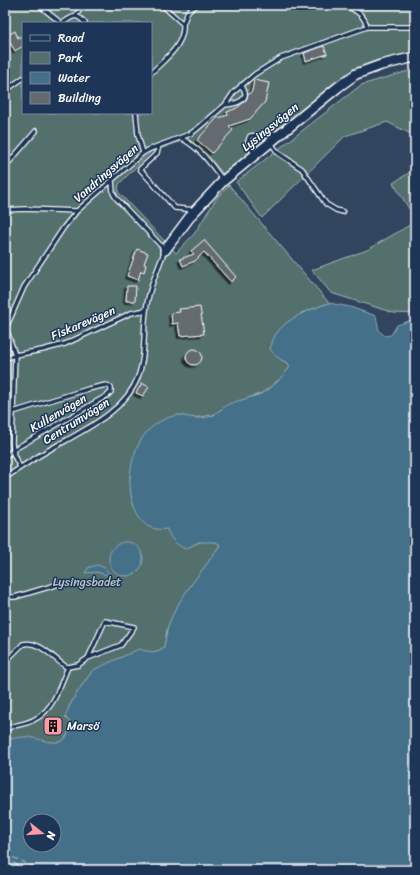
<svg xmlns="http://www.w3.org/2000/svg" width="420" height="875" font-family="Sriracha,sans-serif">
  <style>
    .green { fill: #526f6d; stroke: #a8b7b6; fill-rule: evenodd }
    .water { fill: #446f89; stroke: #8fa9b8; fill-rule: evenodd }
    .lines { fill: none; stroke-linecap: round; stroke-linejoin: round }
    .ferry { stroke: #b4c5d0; stroke-width: 1; stroke-dasharray: 5 4; stroke-linecap: butt }
    .building { fill: #636a6f; stroke: #fff; filter: url(#shadow) }
    .service-casing { stroke: #fff; stroke-width: 6 }
    .tertiary-casing { stroke: #fff; stroke-width: 12 }
    .service { stroke: #1d3557; stroke-width: 3.5 }
    .tertiary { stroke: #1d3557; stroke-width: 9 }
    .labels { text-anchor: middle; dominant-baseline: central; stroke-width: 3; stroke-linejoin: round; paint-order: stroke }
    .street-label { font-size: 12px; fill: #fff; stroke: #1d3557 }
    .park-label { font-size: 12px; fill: #bac5c5; stroke: #1d3557 }
    .poi-label { font-size: 12px; fill: #fff; stroke: #1d3557; text-anchor: start }
  </style>
  <defs>
    <filter id="shadow"><feDropShadow dx="-2.5" dy="2.5" stdDeviation="0" flood-color="#0009"/></filter>
  </defs>
  <rect width="100%" height="100%" fill="#32455e"/>
  <filter id="ink" filterUnits="userSpaceOnUse"><feTurbulence type="fractalNoise" baseFrequency=".025" numOctaves="2"/><feDisplacementMap in="SourceGraphic" scale="8" xChannelSelector="R" yChannelSelector="G"/><feConvolveMatrix kernelMatrix="1 2 1 2 8 2 1 2 1" color-interpolation-filters="sRGB"/></filter>
  <g filter="url(#ink)">
    <path class="green" d="M5,5H415V53L376,62L344,77L283,124L223,174L204,150L187,139L151,152L119,184L118,192L176,253L194,234L216,199L229,185L329,303L301,313L281,360L288,363L290,367L280,379L262,393L228,405L213,415L192,418L179,415L134,458L130,476L131,493L134,507L167,529L185,549C196,543 210,536 220,545C203,572 180,595 168,626C166,632 166,640 164,647L160,650L93,670L78,691L69,707L70,730L64,740L60,743L14,738L5,741ZM23,23H151V113H23Z
      M415,69V136L387,122L345,136L262,218L236,182L361,85Z
      M415,169V218L393,183Z
      M415,222V314L394,313L331,293L312,270L367,250Z"/>
    <path class="water" d="M329,303L350,307L376,316L379,331L385,336L391,335L397,325L415,319V870H5V741C12,738 19,737 27,737C46,739 69,754 70,722L65,717L69,707L78,691L93,670L139,649C149,652 156,654 164,647C166,640 166,632 168,626C179,595 203,572 220,545L216,542H199L185,549C176,544 170,539 167,529C150,531 143,525 136,511C126,490 129,460 141,440C148,427 164,417 178,415C181,415 186,417 190,417C196,419 208,418 214,415C219,412 223,407 229,404C239,400 250,398 261,394C272,389 282,377 290,367L288,363C280,360 275,356 270,349C272,344 273,338 276,334C286,318 311,309 329,303ZM30,821H54V845H30Z
      M109 559a17 17 0 1 1 34 0a17 17 0 1 1-34 0Z
      M97,565L105,568L109,574L107,575L96,572L85,573L88,568Z"/>
    <g class="lines">
      <path class="ferry" d="M5,854L42,870
        M5,859L28,870"/>
    </g>
    <path class="building" d="M15,31L18,38L23,35V46L15,51L6,36Z
      M324,46L327,54L306,61L304,53Z
      M254,80L269,83L265,102L250,119L229,126L233,130L212,153L197,140L218,117L219,118L228,115L227,112L237,108L246,100L248,95L252,91Z
      M204,240L236,277L231,282L204,252L195,261L183,266L180,259L194,254L191,251Z
      M137,249L148,253L144,264L146,265L144,272L141,271L138,280L127,276Z
      M127,286H136L135,301H126Z
      M200,307L204,334L180,336L178,323L172,324L171,313L180,312L179,309Z
      M186 357a8 8 0 1 1 16 0a8 8 0 1 1-16 0Z
      M142,383L149,387L143,396L136,393Z"/>
    <g class="lines">
      <g class="service-casing">
        <path id="service" d="M345,5C355,10 365,15 367,27
          M40,6L61,23
          M75,16L84,5
          M63,23C72,16 77,13 85,23
          M183,24L188,11L197,5
          M151,73C164,60 185,45 183,24L162,5
          M5,91L23,78
          M225,105C236,104 253,100 241,85
          M136,113L138,135L143,153
          M181,138C202,150 208,161 223,180
          M271,143L278,153L302,169L326,204L336,210L343,212
          M159,146L157,153L140,169L175,208L195,210
          M255,154C251,148 245,144 250,136L278,133
          M5,167L36,131
          M5,210L25,209L77,211
          M5,359L15,355L42,350L65,344L131,313L146,310
          M5,457L13,450L108,395L111,392V388L109,386L106,385L88,389L13,412
          M20,467L14,456L12,443L15,355L6,328L24,287L64,227L77,211L143,153L150,149L190,134L197,129L225,105L234,92L255,74L281,58L367,27H415
          M5,478C25,464 46,451 67,440C94,425 127,407 138,377C146,356 143,332 146,311C148,290 158,269 165,250L116,198L113,193L112,180
          M5,597H15L59,584
          M5,662L23,644C39,640 53,658 65,666L68,667C58,690 53,715 26,723C19,725 12,726 5,729
          M68,667L78,665L88,658L105,621L134,627L121,645L88,658"/>
      </g>
      <g class="tertiary-casing">
        <path id="tertiary" d="M165,250L192,214L223,181L338,87L356,74L381,65L415,57"/>
      </g>
      <use href="#service" class="service"/>
      <use href="#tertiary" class="tertiary"/>
    </g>
  </g>
  <defs>
    <g id="building-square" transform="scale(1)"><rect x="-9" y="-9" width="18" height="18" rx="4" fill="#ff9aa2" stroke="#1d3557"/><path d="M-4-6H4V6H1V3H-1V6H-4ZM-2.5-4.3h1.7v1.8h-1.7ZM.8-4.3h1.7v1.8H.8ZM-2.5-1h1.7V.8h-1.7ZM.8-1h1.7V.8H.8Z" fill="#111"/></g>
  </defs>
  <g fill-rule="evenodd">
    <use href="#building-square" x="53" y="726"/>
  </g>
  <g class="labels">
    <g class="street-label">
      <text transform="translate(270 127) rotate(-39)">Lysingsvägen</text>
      <text transform="translate(106 173) rotate(-41)">Vandringsvägen</text>
      <text transform="translate(83 323) rotate(-23)">Fiskarevägen</text>
      <text transform="translate(58 413) rotate(-30)">Kullenvägen</text>
      <text transform="translate(76 421) rotate(-32)">Centrumvägen</text>
    </g>
    <g class="park-label">
      <text x="87" y="582">Lysingsbadet</text>
    </g>
    <g class="poi-label">
      <text x="67" y="726">Marsö</text>
    </g>
  </g>
  <rect width="420" height="875" fill="none" stroke="#1d3557" stroke-width="20"/>
  <rect x="10" y="10" width="400" height="855" fill="none" stroke="#fff" stroke-width="1.5" filter="url(#ink)"/>
  <rect x="22" y="22" width="130" height="92" fill="#1d3557" stroke="#77869a"/>
  <rect x="30" y="35" width="20" height="6" fill="#1d3557" stroke="#77869a"/>
  <text x="58" y="42" font-size="12" fill="#ffffff">Road</text>
  <rect x="30" y="52" width="20" height="12" fill="#526f6d" stroke="#77869a"/>
  <text x="58" y="62" font-size="12" fill="#ffffff">Park</text>
  <rect x="30" y="72" width="20" height="12" fill="#446f89" stroke="#77869a"/>
  <text x="58" y="82" font-size="12" fill="#ffffff">Water</text>
  <rect x="30" y="92" width="20" height="12" fill="#636a6f" stroke="#77869a"/>
  <text x="58" y="102" font-size="12" fill="#ffffff">Building</text>
  <g transform="translate(42 833) rotate(107)"><circle r="19" fill="#1d3557" stroke="#77869a"/>
  <path d="M0-3L7 15L0 10L-7 15Z" fill="#ff9aa2"/>
  <text y="-6" font-size="11" font-weight="bold" text-anchor="middle" fill="#ffffff">N</text>
  </g>
</svg>
